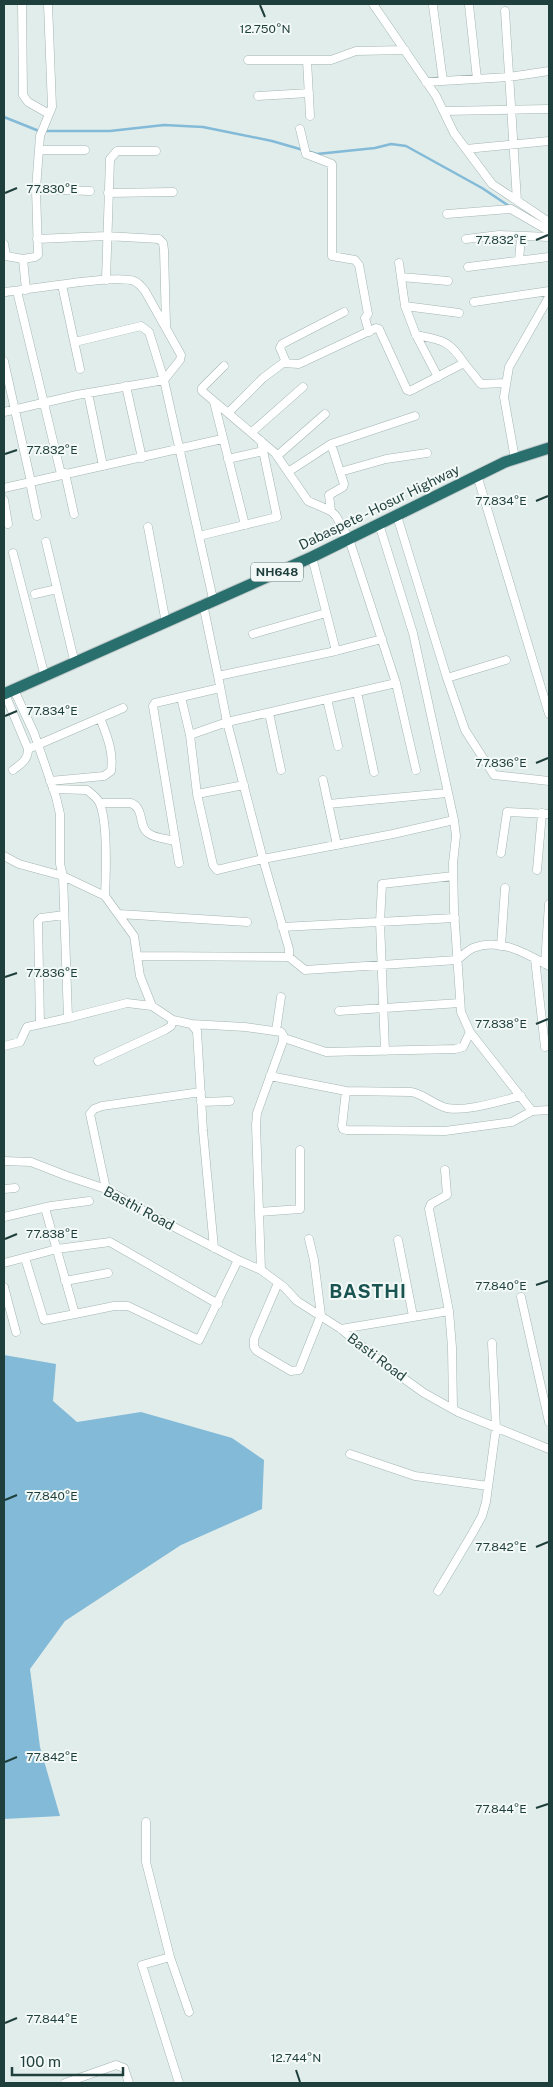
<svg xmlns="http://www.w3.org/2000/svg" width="553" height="2087" font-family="'Public Sans',sans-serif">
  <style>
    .water { fill: #83bad8 }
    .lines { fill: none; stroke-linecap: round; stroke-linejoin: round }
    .stream { stroke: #83bad8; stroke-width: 2.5 }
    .minor-casing { stroke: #a3b5b3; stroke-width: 9 }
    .highway-casing { stroke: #c0c9c9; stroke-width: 13 }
    .minor { stroke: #fff; stroke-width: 8 }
    .highway { stroke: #286f6e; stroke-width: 11 }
    .ticks { fill: none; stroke: #1f3f3d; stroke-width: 2 }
    .labels { text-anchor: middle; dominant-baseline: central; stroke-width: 4; stroke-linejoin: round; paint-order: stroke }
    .shield { fill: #f2f9f7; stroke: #5e7775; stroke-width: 1 }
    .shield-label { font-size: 12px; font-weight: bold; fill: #1f3f3d }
    .street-label { font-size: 14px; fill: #1f3f3d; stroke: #f2f9f7 }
    .district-label { font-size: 19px; font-weight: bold; letter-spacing: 1px; fill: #195451; stroke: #f2f9f7 }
    .ticks-label { font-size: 12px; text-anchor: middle; fill: #1f3f3d; stroke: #f2f9f7; stroke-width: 4; stroke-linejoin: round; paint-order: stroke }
  </style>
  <rect width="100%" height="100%" fill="#e1edea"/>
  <path class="water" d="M4,1355L56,1364L53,1401L77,1422L141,1412L232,1438L264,1460L262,1509L181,1545L65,1621L30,1669L40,1747L60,1816L4,1819Z"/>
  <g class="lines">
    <path class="stream" d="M4,117L39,131
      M45,131H110L164,125L203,127L272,141L317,154L375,148L391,144L406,146L482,188L509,206"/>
    <g class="minor-casing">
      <path id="minor" d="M22,4L23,95L28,102L49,114
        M373,4L436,96L454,133L492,184L549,222
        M469,5L477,79
        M433,6L443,81
        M505,11L517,201
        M248,60H331L356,51L405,50
        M307,60L310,116
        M426,82L509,77L549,71
        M258,96L309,93
        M445,111L549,109
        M300,129L306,154L332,164V256L355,260L359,265L368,314L365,318L369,332
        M466,149L549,141
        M39,150H85
        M36,189L90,191
        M108,193L173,192
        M447,214L511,209L549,231
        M37,239L106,236L159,239L163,243L164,250L166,325
        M466,239L499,235L549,237
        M4,244L6,256L23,259
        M519,260L521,237
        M399,263L405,306L416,335L438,377
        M468,267L549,257
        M401,277L448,281
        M106,280L110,159L117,151H156
        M62,285L80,369
        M26,290L23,259L35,257L38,255L36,189L40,136L52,107L48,4
        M17,291L61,474
        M4,292C28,290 116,274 134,281C139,283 142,287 145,291L181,355L180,360L164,380
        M474,302L549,291
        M405,306L459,313
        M416,335C442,340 449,340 464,363
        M75,342L141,326L149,332L164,380
        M4,361L31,482
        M286,362L280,348L282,344L344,312
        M224,366L202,388V391L275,453L308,501L331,511L336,516L349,539L396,683L227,722L190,735L197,794L213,865L217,870L263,859L289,949V957
        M126,386L142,458
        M88,393L103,466
        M214,402L245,525
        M4,412L77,395L164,380L213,599
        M228,413L263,378L283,363L299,364L376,328L379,329L407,390L410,391L464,363L481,384L506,383
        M252,432L303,387
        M277,456L325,414
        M228,459L263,451
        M515,459L504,397L509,367L549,297
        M288,472L331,444L415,416
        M340,472L386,459L427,453
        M65,473L74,514
        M477,475L549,714
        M30,482L37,516
        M4,488L222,439
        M4,500L8,524
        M331,511L329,495L343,487L344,484L331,444
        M397,516L447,678L465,730L494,775L549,781
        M148,527L166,623
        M199,536L277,517L261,441
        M46,542L75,664
        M13,553L45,677
        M312,557L336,651L218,676L227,722L263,859L393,834L454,820L413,633L379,524
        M35,594L57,589
        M203,604L218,676
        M253,634L326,613
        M336,651L382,639
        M447,678L506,660
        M396,683L416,770
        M14,690L34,733L56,797L60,814V864L63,876L68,1018L127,1003L152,1006L173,1020L191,1024L197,1031L203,1131L214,1248
        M357,692L374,772
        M5,694L28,749C28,760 22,763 13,770
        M181,697L190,735
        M327,699L338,746
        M269,713L281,770
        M28,749L123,708
        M323,780L337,845
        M50,781L104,776L111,771C114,752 107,736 100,718
        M53,789L87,790C92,794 98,798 100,804C108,824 106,874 105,896
        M197,794L244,785
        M100,803H131C145,809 138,826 148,833C154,838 167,839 175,841
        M328,804L447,793
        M454,820L456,836L453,863L454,910L461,1012L470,1032L532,1111L549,1110
        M501,853L507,812L549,814
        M4,856L19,864L63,876L105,896L134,936L140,976L152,1006
        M179,863L153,706L155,703L220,688
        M537,870L542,813
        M119,914L247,922
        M282,927L455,918
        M501,946L505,888
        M137,956L289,957L305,970L457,960C462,956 468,950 473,948C500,937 527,954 549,966
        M535,959L545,1047
        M545,964L549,904
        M339,1011L460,1003
        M40,1024L38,921L41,918L64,915
        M191,1024L245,1027L281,1032L283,1035V1041L257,1113L256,1125L261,1270
        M276,1031L281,997
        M284,1038L326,1052L455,1049L463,1047L470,1032
        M4,1046L20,1042L27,1027L68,1018
        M385,1051L380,922L382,884L453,876
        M98,1061L165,1030L171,1026L173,1020
        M270,1076L346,1091L411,1092C424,1094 434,1105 447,1108C467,1112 500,1101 521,1096
        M346,1091L342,1126L343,1129L347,1130L445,1131L512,1122L532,1111
        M201,1102L230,1101
        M4,1161L31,1162L67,1176L106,1189L147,1213L238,1260L261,1270L284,1287L297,1301L341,1329L385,1365L424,1393L458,1412L549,1449
        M445,1170L447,1195L431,1204L429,1209L449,1311L452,1347L453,1409
        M4,1189L15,1188
        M106,1189L90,1114L94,1109L102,1106L201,1092
        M45,1208L75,1314L114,1306H128L199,1340L238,1260
        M259,1212L300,1209V1150
        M4,1217L51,1206L89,1201
        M398,1240L413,1316
        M25,1258L44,1320L75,1314
        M4,1263L57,1249L110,1242L218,1304
        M65,1281L108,1273
        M278,1283L254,1339V1347L257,1351L291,1371L299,1370L321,1315L314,1260L309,1239
        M4,1287L16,1332
        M521,1297L549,1422
        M341,1329L449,1311
        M350,1454L415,1476L488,1486
        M438,1591L472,1534L482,1516L486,1502L496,1428L492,1343
        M146,1822V1862L170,1957L142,1965L179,2083
        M170,1957L189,2012
        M65,2083L116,2065L124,2068L129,2083"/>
    </g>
    <g class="highway-casing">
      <path id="highway" d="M4,694L312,557L505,462L549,448"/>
    </g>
    <use href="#minor" class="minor"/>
    <use href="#highway" class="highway"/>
  </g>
  <path class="ticks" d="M260,5L265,17M5,193L17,188M536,240L548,235M5,454L17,450M536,501L548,496M5,716L17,711M536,763L548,758M5,977L17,973M536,1024L548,1019M5,1239L17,1234M536,1285L548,1281M5,1500L17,1495M536,1547L548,1542M5,1762L17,1757M536,1808L548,1804M5,2023L17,2018M296,2070L300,2082"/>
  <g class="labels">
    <rect class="shield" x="251" y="562.5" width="52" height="19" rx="4"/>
    <g class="shield-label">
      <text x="277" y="572">NH648</text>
    </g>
    <g class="street-label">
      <text transform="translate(379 507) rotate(-26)">Dabaspete - Hosur Highway</text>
      <text transform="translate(139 1208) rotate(28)">Basthi Road</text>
      <text transform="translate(377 1357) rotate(37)">Basti Road</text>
    </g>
    <g class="district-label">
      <text x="368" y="1291">BASTHI</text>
    </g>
  </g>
  <g class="ticks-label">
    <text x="265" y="33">12.750°N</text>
    <text x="52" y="193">77.830°E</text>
    <text x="501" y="244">77.832°E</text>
    <text x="52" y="454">77.832°E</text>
    <text x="501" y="505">77.834°E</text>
    <text x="52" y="715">77.834°E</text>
    <text x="501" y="767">77.836°E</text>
    <text x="52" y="977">77.836°E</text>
    <text x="501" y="1028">77.838°E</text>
    <text x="52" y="1238">77.838°E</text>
    <text x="501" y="1290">77.840°E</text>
    <text x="52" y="1500">77.840°E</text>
    <text x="501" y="1551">77.842°E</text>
    <text x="52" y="1761">77.842°E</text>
    <text x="501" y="1813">77.844°E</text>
    <text x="52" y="2023">77.844°E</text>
    <text x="296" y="2062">12.744°N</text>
  </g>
  <rect width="553" height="2087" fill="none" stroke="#1f3f3d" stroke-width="10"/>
  <path d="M12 2067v8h111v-8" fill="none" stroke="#1f3f3d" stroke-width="2.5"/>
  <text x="20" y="2067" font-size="15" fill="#1f3f3d" stroke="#f2f9f7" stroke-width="4" paint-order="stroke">100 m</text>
</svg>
